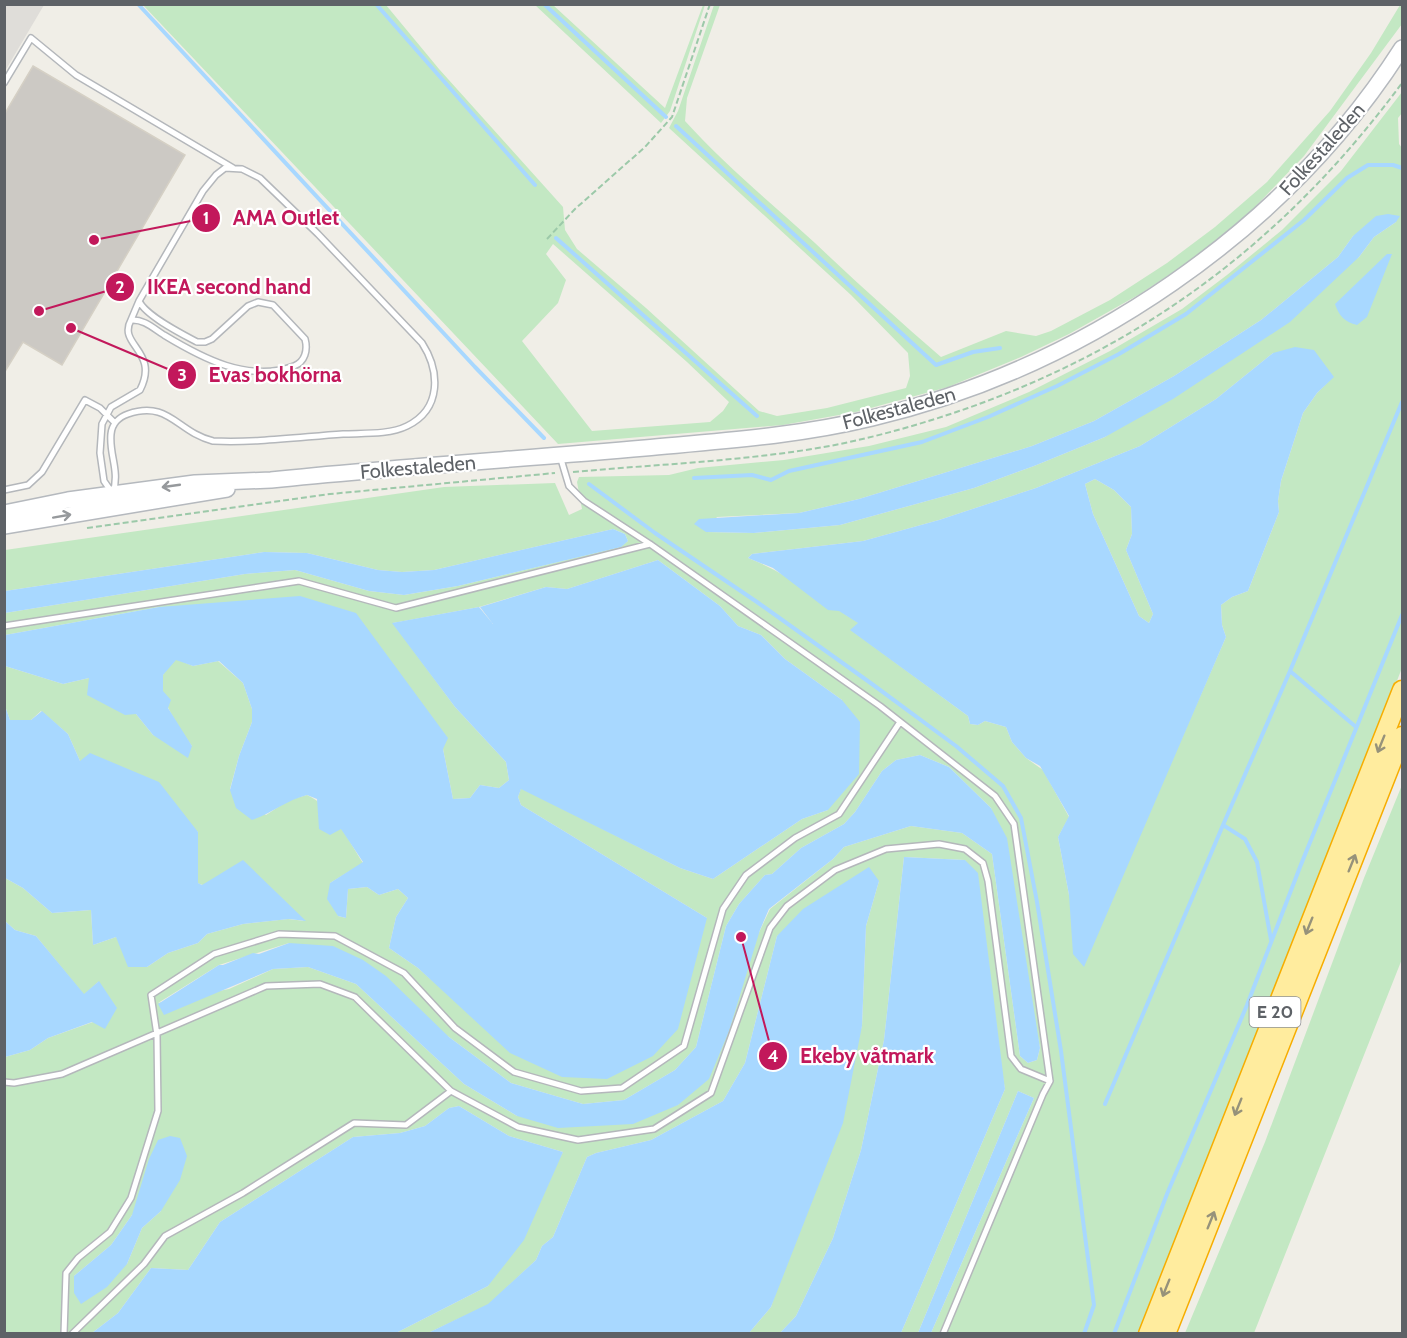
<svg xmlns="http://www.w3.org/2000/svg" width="1407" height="1338" font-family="Cabin,sans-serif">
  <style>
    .industrial { fill: #dfddd9 }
    .green { fill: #c3e8c3; fill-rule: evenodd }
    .water { fill: #a8d8ff; fill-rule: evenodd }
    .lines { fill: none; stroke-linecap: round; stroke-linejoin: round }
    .stream { stroke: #a8d8ff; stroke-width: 4 }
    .building { fill: #ccc9c4; stroke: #d5d0c5; stroke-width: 1.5 }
    .service-casing { stroke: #b4b7bb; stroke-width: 8 }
    .secondary-casing { stroke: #b5b9be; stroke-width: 18 }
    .trunk-casing { stroke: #f7ad00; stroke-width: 21 }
    .path { stroke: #9cc9a9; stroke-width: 2; stroke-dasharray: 6 3; stroke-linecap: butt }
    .service { stroke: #fff; stroke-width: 5 }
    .secondary { stroke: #fff; stroke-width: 15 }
    .trunk { stroke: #ffec9e; stroke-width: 18 }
    .oneway { stroke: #96999c }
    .oneway2 { stroke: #96927a }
    .labels { text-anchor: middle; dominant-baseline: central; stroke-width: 4.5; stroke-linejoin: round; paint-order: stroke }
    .shield { fill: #fff; stroke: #8e9195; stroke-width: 1.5 }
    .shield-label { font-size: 18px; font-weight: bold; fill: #5e6267 }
    .street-label { font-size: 20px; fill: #5e6267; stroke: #fff }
    .leader { fill: none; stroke: #c2185b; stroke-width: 2 }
    .callout-dot { fill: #c2185b; stroke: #fff; stroke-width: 2 }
    .mark-label { font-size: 18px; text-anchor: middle; font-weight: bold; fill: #fff }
    .callout-label { font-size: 21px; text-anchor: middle; font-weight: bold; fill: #c2185b; stroke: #fff; stroke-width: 4.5; stroke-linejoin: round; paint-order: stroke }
  </style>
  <rect width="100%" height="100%" fill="#f0eee7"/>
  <path class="industrial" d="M5,4L44,5L5,71L4,5Z"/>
  <path class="green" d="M143,5H386L439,69L563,207L565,230L577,249L646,308L759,411L777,416L827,408L906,388L910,376L908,353L851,295L669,128L678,111L714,5H720L687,98L685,121C725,165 771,203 815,243C856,282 898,320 941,357L1006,331L1036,336L1051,331L1110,300L1167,263L1215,227L1267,182L1330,111L1371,53L1400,5H1402V24L1304,156L1248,214L1190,261L1140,294L1069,334L1021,357L948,387L856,412L783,425L558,444ZM553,244L687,362L729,402L723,411L710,422L592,431L522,341L558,303L566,280L546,254Z
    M535,5H553L665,108L703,5H705L670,111L661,123Z
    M1402,92V113L1398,118L1399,144L1402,148V668L1138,1333H931L1034,1098L1018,1091L918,1333H901L1005,1089L965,860L904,857L884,1040L861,1150L833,1238L796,1316L780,1333H749L771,1307L862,1026L866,926L879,881L777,936L745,1063L723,1101L651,1140L596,1153L587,1157L553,1237L542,1246L536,1260L488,1305L428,1333H396L488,1286L563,1152L509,1136L459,1106L449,1108L425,1126L400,1133L353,1137L220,1222L188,1270L151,1268L118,1313L92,1333H5V1057L30,1050L48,1038L93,1022L98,982L84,995L36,936L15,930L5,921V878L23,888L52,913L91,910L93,945L116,937L147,967L168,953L198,943L207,934L243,924L288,919L305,921L197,883L198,832L80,761L68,734L41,711L31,720H10L5,706V666L63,684L89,678L136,714L153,735L192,746C181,730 155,695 163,675C165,670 172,664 176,659L193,666L218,661L243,683L252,709V722L239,756L230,789L266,815L289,800L307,795C331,805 349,841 363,863L330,883L338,916L346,918L348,889L367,887L379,895L398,889L408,898L396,917L389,948L418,968L435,983L707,918L521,805L518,797L521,788L680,868L713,879L802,819L828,810L842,700L785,659L761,635L738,626L720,606L658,560L567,589L546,587L479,607L393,623L455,707L506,762L509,780L499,788L480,785L470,798L453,799L443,749L159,607L5,635V613L245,574L295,570L369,591L404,595L458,586L620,547L628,541L625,534L613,529L434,570L402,572L378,570L307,553L264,552L5,591V550L444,487L555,483L569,515L582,509L577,482L579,477L669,475L698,468L784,460L869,446L946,427L1029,392L1110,351L1182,309L1227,275L1282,230L1341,171ZM1396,222L1374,237L1359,257L1105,437L1034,466L974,488L840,525L754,533L706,532L717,517L799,513L859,499L1032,446L1094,421L1174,376L1261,320L1338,257L1353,236ZM1273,353L1333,377L1317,393L1303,413L1281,481L1278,501L1279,512L1248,591L1232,597L1221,605L1222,625L1226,637L1181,740L1069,895L1058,837L1069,817L1043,770L1026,758L1012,742L1006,727L985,721L978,725L970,724L968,716L851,630L859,623C824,601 785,572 748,558L752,554L863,541L939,520L1036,488L1140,446L1216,399ZM920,755L949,767L991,808L1040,1048L1037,1060L1028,1063L1020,1056L992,854L962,833L911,826L844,847L833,859L770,909L678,1105L517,1116L464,1084L356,984L308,967L273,969L229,989L158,1003L219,965L289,943L449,1037L511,1083L583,1104L624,1100L675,1070L696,1047L726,926L739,904L765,875L772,874L801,848L844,824L855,812L882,771L896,760ZM161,1211L142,1228L127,1264L74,1276L111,1245L132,1215Z
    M1095,479L1114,490L1131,507L1132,534L1126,550L1153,614L1149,623L1139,616L1093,514L1085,484Z
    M1402,785V959L1254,1333H1185L1265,1142L1364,878Z"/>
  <path class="water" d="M1388,214L1400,216L1396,222L1374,237L1359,257L1290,322L1173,399L1105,437L1034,466L974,488L840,525L754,533L706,532L694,524L699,519L799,513L859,499L1032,446L1094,421L1174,376L1261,320L1338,257L1353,236L1376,216Z
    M1387,254H1392L1367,317L1357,325C1345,322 1339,316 1335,304Z
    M1295,347L1314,350L1334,377L1317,393L1303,413L1281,481L1278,501L1279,512L1248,591L1232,597L1221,605L1222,625L1226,637L1084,967L1073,954L1069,895L1058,837L1069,816L1040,766L1026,758L1012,742L1006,727L985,721L978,725L970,724L968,716L850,630L858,623L839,611L828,610L773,568L748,558L752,554L863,541L939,520L1036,488L1140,446L1216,399L1273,353ZM1095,479L1114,490L1131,507L1132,534L1126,550L1153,614L1149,623L1139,616L1093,514L1085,484Z
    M613,529L625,534L628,541L621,547L458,586L404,595L369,591L295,570L245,574L5,613V591L264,552L307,553L378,570L402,572L434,570Z
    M658,560L720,606L738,626L761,635L785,659L842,700L860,722L859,774L828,810L802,819L713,879L680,868L521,789L518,797L521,805L707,918L678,1029L653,1056L607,1079L562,1077L510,1053L418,968L389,948L396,917L408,898L398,889L379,895L367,887L348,889L346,918L338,916L327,899L330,883L363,862L341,829L330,835L319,829L317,799L307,795C287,800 272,813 252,820L236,808L230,790L239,756L252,722V709L243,683L219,661L193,666L176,660L163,675V691L171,700L168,708L192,746L188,758L153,735L136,714L125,715L87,695L89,678L63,684L5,666V635L159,607L300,596L356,613L448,738L443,749L453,799L470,798L480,785L499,788L509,780L506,762L455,707L392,623L479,607L493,624L480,607L546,587L567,589Z
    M5,706L10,720H31L42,711L68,734L80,761L90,753L159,782L198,832V883L202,885L243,860L306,921L289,919L243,924L207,934L198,943L168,953L147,967H128L116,937L93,945L91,910L52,913L23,888L5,878Z
    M920,755L949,767L991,808L1007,838L1040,1048L1037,1060L1028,1063L1020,1056L992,854L962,833L911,826L844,847L833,859L769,909L760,930L729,1031L709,1079L678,1105L633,1124L558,1128L517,1116L464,1084L356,984L308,967L273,969L164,1015L158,1004L219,965H223L253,953L259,954L289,943L333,946L363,960L386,976L449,1037L511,1083L583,1104L624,1100L675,1070L696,1047L726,926L739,904L765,875L772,874L801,848L844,824L855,812L882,771L896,760Z
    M904,857L965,860L978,873L1005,1089L901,1333H780L796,1316L833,1238L861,1150L884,1040Z
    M869,867L879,881L866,926L862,1026L843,1123L771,1307L749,1333H428L488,1304L536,1260L542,1246L553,1237L587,1157L596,1153L651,1140L723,1101L745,1063L777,936L803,909Z
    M5,921L15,930L36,936L84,994L99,981L117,1008L105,1029L92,1022L48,1038L30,1050L5,1057Z
    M1018,1091L1034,1098L931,1333H918Z
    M459,1106L509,1136L563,1152L524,1240L488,1286L396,1333H92L118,1313L151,1268L188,1270L220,1222L353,1137L400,1133L425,1126L449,1108Z
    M170,1136L180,1138L187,1156L180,1180L161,1211L142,1228L127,1264L107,1287L81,1304L74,1293V1276L111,1245L132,1215L149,1159L158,1140Z"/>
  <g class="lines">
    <path class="stream" d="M138,4L475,367L544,438
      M376,4L535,185
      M544,4L666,117
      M676,126L936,365L973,352L1000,348
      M556,238L757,416
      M694,478L752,475L771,480L789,471L922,442L988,417L1057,386L1119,354L1186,314L1304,220L1347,178L1368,165H1393L1402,168
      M589,484L655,533L757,602L872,684L956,746L1003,786L1021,818L1037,902L1061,1051L1094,1305L1084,1334
      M1356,727L1290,671L1402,402
      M1223,825L1290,671
      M1105,1104L1223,825L1245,839L1257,862L1271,940
      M1114,1334L1167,1194L1247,1005L1300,867L1402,615"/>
  </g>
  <path class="building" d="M33,66L185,155L62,365L23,342L4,373V115Z"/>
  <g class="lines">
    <g class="service-casing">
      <path id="service" d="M4,83L31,38L76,75L233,168
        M225,168L242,169L260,178L318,234L422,343C440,371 442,409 407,426C389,435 363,433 343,434C300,437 256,443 213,441C177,432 169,400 128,414C119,417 112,424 111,434C109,456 120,469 113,494L104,481L100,453L102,424L111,407L140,390C160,351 117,345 131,320C144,319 153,328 164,335C202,358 248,383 294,366C305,362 308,350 305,339L273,305L258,302L248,306L212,339L205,342H197C182,334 146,316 139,301L203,191L216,175Z
        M131,320L139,301
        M560,456L569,486L584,501L650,544L880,706L995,796L1014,824L1050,1081L1043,1094L943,1334
        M4,490L28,485L42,472L85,400L100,408L115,423
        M4,626L299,581L396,608L650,544
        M4,1082L14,1083L62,1074L266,986L320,984L355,997L451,1091L518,1127L578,1140L654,1129L711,1093L770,928L787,906L835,870L886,849L939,844L965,849L983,863L988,881L1011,1056L1021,1069L1050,1081
        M64,1334L66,1273L78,1258L110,1232L131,1198L158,1111L157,1035L151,995L214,954L279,934L335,936L404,973L455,1028L514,1072L581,1091L622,1088L684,1046L723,909L746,875L795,838L839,814L900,722
        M72,1334L144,1264L165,1236L243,1193L354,1123L406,1125L451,1091"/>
    </g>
    <g class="secondary-casing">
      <path id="secondary" d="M4,513L68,500L195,483L271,480C396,467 521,459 645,448C721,441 798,436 872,418C1084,368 1285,231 1402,48
        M4,526L227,489"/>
    </g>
    <g class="trunk-casing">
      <path id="trunk" d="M1148,1334L1402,690
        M1166,1334L1402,736"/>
    </g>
    <path class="path" d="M547,239L575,209L645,147L672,117L710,4
      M573,472C660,464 749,461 835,445C880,436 925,423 968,408C1149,344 1289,236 1402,83
      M87,528L330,494L555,473"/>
    <use href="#service" class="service"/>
    <use href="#secondary" class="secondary"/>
    <use href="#trunk" class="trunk"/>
  </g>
  <defs><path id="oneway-shaft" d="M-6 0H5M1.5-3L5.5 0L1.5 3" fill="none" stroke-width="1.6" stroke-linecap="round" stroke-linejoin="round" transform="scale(1.5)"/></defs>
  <g class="oneway">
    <use href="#oneway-shaft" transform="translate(171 486) rotate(172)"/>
    <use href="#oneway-shaft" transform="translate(62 516) rotate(-10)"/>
  </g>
  <g class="oneway2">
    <use href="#oneway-shaft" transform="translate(1381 744) rotate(112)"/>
    <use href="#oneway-shaft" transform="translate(1352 863) rotate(-68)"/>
    <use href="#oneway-shaft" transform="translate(1309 926) rotate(112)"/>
    <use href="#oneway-shaft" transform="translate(1238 1107) rotate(112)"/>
    <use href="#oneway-shaft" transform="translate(1211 1220) rotate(-68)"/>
    <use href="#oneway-shaft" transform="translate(1166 1288) rotate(112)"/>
  </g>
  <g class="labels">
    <rect class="shield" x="1249.5" y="997" width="51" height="30" rx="4.5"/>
    <g class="shield-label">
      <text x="1275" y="1012">E 20</text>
    </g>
    <g class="street-label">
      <text transform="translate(1322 149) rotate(-48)">Folkestaleden</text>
      <text transform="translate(899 408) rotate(-15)">Folkestaleden</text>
      <text transform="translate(418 467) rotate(-5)">Folkestaleden</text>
    </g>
  </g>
  <path class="leader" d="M94 240L206 218M39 311L120 287M71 328L182 375M741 937L773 1056"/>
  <g class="callout-dot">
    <circle cx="94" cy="240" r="6"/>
    <circle cx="39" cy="311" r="6"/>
    <circle cx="71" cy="328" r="6"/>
    <circle cx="741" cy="937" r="6"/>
    <circle cx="206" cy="218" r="15"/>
    <circle cx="120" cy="287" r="15"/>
    <circle cx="182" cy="375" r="15"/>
    <circle cx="773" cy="1056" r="15"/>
  </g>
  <g class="mark-label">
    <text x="206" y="224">1</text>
    <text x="120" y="293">2</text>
    <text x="182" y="381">3</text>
    <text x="773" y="1062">4</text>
  </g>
  <g class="callout-label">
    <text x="286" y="225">AMA Outlet</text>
    <text x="229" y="294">IKEA second hand</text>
    <text x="275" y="382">Evas bokhörna</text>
    <text x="867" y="1063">Ekeby våtmark</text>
  </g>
  <rect width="1407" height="1338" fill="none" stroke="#5e6267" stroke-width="12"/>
</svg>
